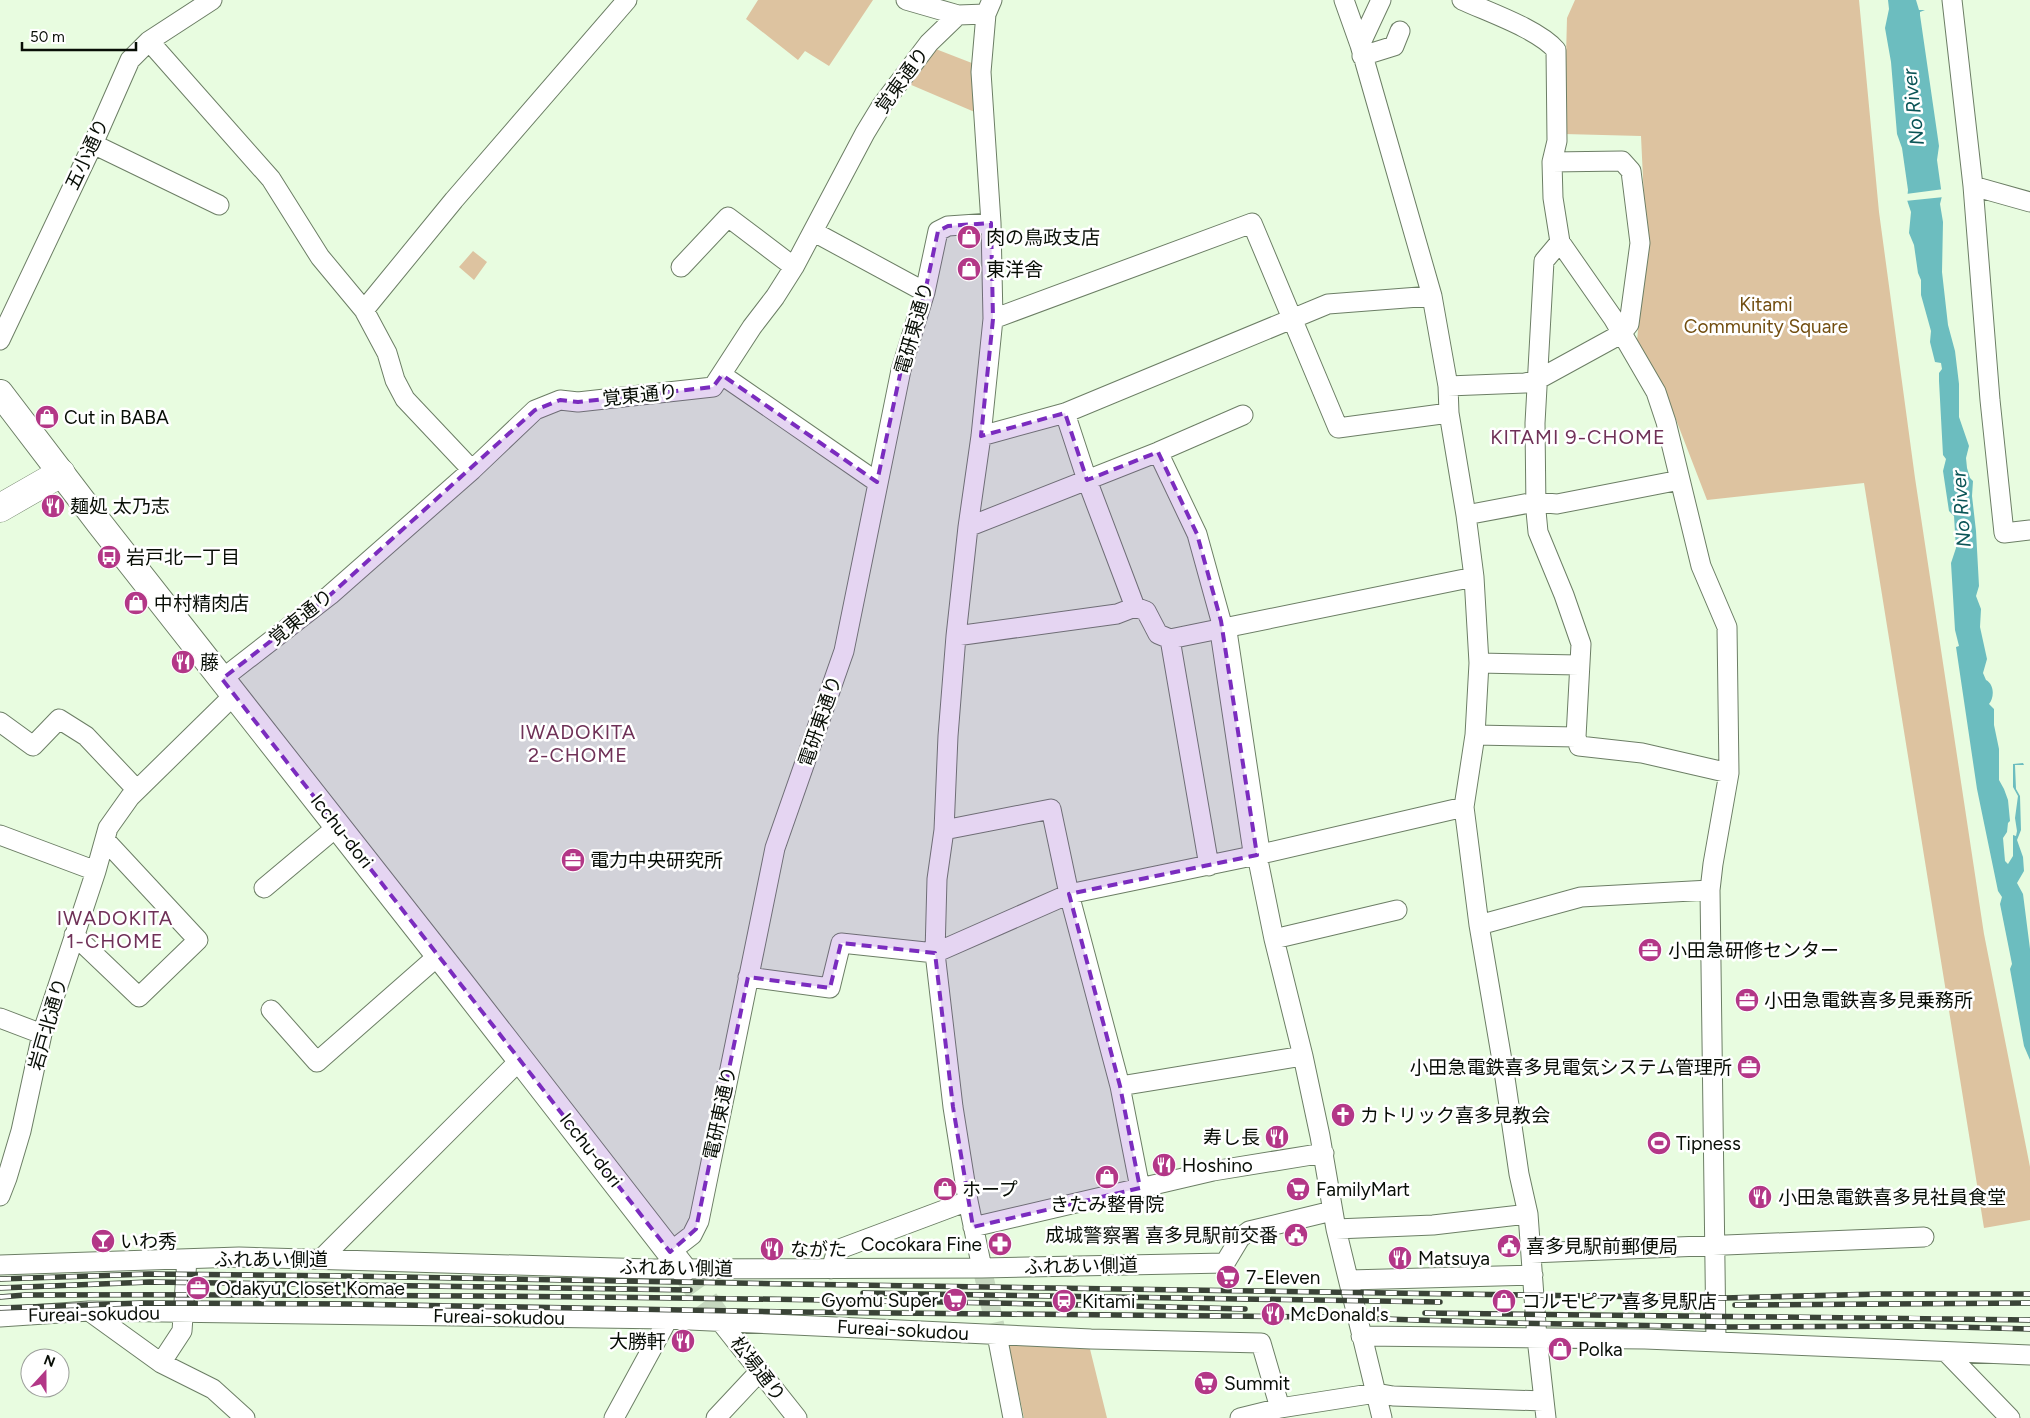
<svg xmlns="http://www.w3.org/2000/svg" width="2030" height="1418" font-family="Figtree,'Noto Sans JP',sans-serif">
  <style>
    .green { fill: #ddc3a0 }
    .water { fill: #6cbdbf }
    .pier { fill: #e8fce0 }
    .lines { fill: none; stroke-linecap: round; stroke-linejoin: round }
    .street-tunnel { stroke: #c6d8bf; stroke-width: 19; stroke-dasharray: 19 9; stroke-linecap: butt }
    .secondary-tunnel { stroke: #c6d8bf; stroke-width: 26; stroke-dasharray: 26 13; stroke-linecap: butt }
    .street-casing { stroke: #6c7e65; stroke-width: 21 }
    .secondary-casing { stroke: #6c7e65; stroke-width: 28 }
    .primary-casing { stroke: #6c7e65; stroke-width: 29 }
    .street { stroke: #fff; stroke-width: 19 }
    .secondary { stroke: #fff; stroke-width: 26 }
    .primary { stroke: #fff; stroke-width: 28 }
    .rail-casing { stroke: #3a4337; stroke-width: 5.5 }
    .rail { stroke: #fff; stroke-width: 4; stroke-dasharray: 11; stroke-linecap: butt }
    .marked { fill: #7b2cbf; fill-opacity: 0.2; stroke: #7b2cbf; stroke-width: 4; stroke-dasharray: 10 6; stroke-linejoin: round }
    .labels { text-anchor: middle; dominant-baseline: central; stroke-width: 5; stroke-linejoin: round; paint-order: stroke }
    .street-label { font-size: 19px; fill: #080e06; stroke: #fff }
    .poi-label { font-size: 19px; fill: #080e06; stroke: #fff; text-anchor: start }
    .park-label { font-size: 19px; fill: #724e10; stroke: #fff }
    .water-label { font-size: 20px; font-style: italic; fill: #0a5456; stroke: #fff }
    .neighbourhood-label { font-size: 20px; letter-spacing: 1px; fill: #6f3157; stroke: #fff }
  </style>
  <rect width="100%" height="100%" fill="#e8fce0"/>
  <path class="green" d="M758,0H873L829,66L805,51L798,60L746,19Z
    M1575,0H1859L1879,212L1915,478L1984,934L2030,1167V1220L1984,1228L1864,483L1707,500L1665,391L1637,341L1646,242L1641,136L1564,134L1567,18Z
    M928,46L977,65V113L902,81Z
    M473,251L487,262L474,280L459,267Z
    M1008,1343L1090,1349L1107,1418H1024Z"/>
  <path class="water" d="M1888,0H1916L1919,10H1925L1920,12V15L1939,146L1937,160L1942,196L1940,204L1943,222L1942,272L1948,325L1955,351L1959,384V417L1969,446L1966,458L1967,468L1970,478L1973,481L1972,496L1976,531L1979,586L1976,596L1981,609L1980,627L1987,659L1983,673L1986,680C1995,685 1994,698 1989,704L1994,709V725L1999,749V780L2004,789L2008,800L2010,821L2008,823L2007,832L2003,838L2005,861L2008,864L2013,856V835L2016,836L2017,831L2015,818L2018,796L2013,787V764L2023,763L2024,765H2015L2016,789L2020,796L2021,830L2017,840L2023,857L2024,871L2017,883L2023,894L2030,949V1060L2024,1046L2010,969L2012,964L2000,904L2002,897L1998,891L1977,789L1956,647L1959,646L1955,630L1951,563L1956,548L1954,516L1949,511L1943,471L1946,459L1943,455L1939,381V373L1942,369L1941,363L1935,362L1930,342L1931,331L1921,295V280L1918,273L1914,245L1909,233L1911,212L1907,200L1908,190L1902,148L1897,134L1891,62L1885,28L1889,9Z"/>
  <path class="pier" d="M1944,189V197L1905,201L1906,194Z"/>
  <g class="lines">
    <path class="street-tunnel" d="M982,1268L997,1335"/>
    <path class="secondary-tunnel" d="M683,1269L720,1321"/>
    <g class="street-casing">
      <path id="street" d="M906,0L958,15L986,14
        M1344,0L1360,45L1432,296L1448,386L1449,413L1466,515L1474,577L1479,663L1475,735L1464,807L1479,925L1505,1078L1519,1174L1528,1214L1537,1338L1546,1418
        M1462,0C1488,12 1538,29 1556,50L1557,141L1552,162L1553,198L1560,242L1613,318L1656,392L1666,422L1701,566L1727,627L1729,773L1713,864L1710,890L1716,1341
        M1952,0L1973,186L1990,400L2004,533L2030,530
        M149,41L271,179L320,257L364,310L387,353L395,380L405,399L472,470
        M1360,45L1381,0
        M1362,56L1394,46L1400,31
        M93,144L219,205
        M1973,186L2030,202
        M814,232L925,292
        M1560,242L1544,261L1535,423L1536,511L1538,532L1564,595L1581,644L1576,737L1579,746L1642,753L1729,773
        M681,267L728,217L794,267
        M364,310L454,200L627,0
        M993,319L1252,223L1338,428L1449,413
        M0,340L93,144L130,60L149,41L212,0
        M722,375L877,482
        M1448,386L1525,383L1537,380L1621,334L1629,324L1640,243L1631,171L1622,161L1552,162
        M1065,413L1087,480L1135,607L1146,611L1158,634L1170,639L1209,866
        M981,436L1065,413L1328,304L1432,296
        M1158,452L1197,534L1223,628
        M1466,515L1535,502L1557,504L1680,480
        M968,527L1158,452L1243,415
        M956,636L1117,614L1135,607
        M1170,639L1474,577
        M1479,663L1579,665
        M222,679L330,595L472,470L535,410L560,400L578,402L713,387L752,327L775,297L794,267L865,133L882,105L929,43L958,15
        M0,722L33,746L59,719L86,736L137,790
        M1475,735L1576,737
        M944,830L1051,809L1069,894L1120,1086L1140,1188
        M0,835L96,871
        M1257,855L1274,939L1303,1056L1320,1136L1336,1229L1382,1418
        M264,888L338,826
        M1479,925L1581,897L1710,890
        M74,935L139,997L198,940L105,840
        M1274,939L1397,910
        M748,977L830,988L841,943L935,953L1069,894L1257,855L1464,807
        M271,1010L317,1062L439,955
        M0,1018L42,1034
        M1120,1086L1303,1056
        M0,1196L7,1178L21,1131L42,1034L96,871L108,828L130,797L234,695
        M973,1227L1213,1171L1324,1153
        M1336,1229L1433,1225L1528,1214
        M670,1252L692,1235L699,1221L775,848L844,651L901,370L925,292L938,231L948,226L991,223
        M1531,1253L1924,1237
        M322,1258L520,1060
        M0,1265L239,1257L650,1269L982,1268L1225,1263L1240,1238L1249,1231L1332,1211
        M982,1268L968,1201L953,1107L935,953L937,879L944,830L948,736L956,636L968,527L981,436L993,319L991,223L981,72L986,14L992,0
        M831,1269L837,1250L968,1201
        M1349,1280L1533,1275
        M89,1311L161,1363L213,1389L245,1418
        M0,1317L89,1311L668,1319L1091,1339L1261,1343L1280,1408
        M720,1321L797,1418
        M997,1335L1013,1418
        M1361,1336L1645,1339L2030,1355
        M1946,1352L2010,1418
        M161,1363L182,1331L187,1259
        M614,1418L668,1319
        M716,1418L760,1371
        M1240,1418L1280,1408L1376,1393L1393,1396L1543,1401"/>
    </g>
    <g class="secondary-casing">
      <path id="secondary" d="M0,393L100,524L460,982L683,1269
        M1223,628L1257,855"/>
    </g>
    <g class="primary-casing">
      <path id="primary" d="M0,508L61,473"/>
    </g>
    <use href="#street" class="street"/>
    <use href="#secondary" class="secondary"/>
    <use href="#primary" class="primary"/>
    <g class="rail-casing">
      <path id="rail" d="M0,1279L149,1274L345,1276L789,1284L1724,1298L1881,1294H2030
        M0,1288L150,1282L690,1290
        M863,1293L1440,1302
        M0,1297L25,1295C431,1294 839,1298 1245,1309
        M1735,1305L2030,1303
        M0,1308L142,1303L349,1304L794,1312L1321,1317L1512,1323L1728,1327L1918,1326L2030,1329
        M1425,1313C1627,1317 1828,1316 2030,1320"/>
    </g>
    <use href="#rail" class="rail"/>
  </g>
  <path class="marked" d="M991,223L993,319L981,436L1065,413L1087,480L1158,452L1197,534L1221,621L1257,855L1069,894L1120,1086L1140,1188L973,1227L953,1107L935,953L841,943L830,988L748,977L696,1229L670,1252L222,679L330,595L535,410L560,400L578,402L713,387L722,375L877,482L901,370L925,292L938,231L948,226Z"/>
  <defs>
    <g id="shop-disc" transform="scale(1.25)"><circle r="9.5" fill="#b33787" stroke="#fff"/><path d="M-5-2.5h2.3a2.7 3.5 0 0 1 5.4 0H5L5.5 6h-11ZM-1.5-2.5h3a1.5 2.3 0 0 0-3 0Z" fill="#fff"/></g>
    <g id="restaurant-disc" transform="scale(1.25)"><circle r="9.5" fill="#b33787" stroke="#fff"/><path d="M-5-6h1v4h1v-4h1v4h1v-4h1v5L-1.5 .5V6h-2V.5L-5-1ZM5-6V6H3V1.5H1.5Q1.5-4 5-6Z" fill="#fff"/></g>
    <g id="bus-disc" transform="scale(1.25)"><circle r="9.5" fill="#b33787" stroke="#fff"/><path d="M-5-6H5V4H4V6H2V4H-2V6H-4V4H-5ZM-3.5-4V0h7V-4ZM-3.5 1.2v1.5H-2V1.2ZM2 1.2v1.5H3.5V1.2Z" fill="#fff"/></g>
    <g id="office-disc" transform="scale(1.25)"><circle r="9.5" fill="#b33787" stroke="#fff"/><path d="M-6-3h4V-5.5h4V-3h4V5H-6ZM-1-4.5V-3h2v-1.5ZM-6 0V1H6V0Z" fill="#fff"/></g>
    <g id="church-disc" transform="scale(1.25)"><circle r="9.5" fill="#b33787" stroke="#fff"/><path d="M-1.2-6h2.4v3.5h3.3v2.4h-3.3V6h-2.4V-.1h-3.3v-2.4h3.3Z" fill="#fff"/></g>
    <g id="stadium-disc" transform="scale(1.25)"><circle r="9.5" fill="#b33787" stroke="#fff"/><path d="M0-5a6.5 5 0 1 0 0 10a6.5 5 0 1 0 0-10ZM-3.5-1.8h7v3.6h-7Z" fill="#fff"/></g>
    <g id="supermarket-disc" transform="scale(1.25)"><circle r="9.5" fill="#b33787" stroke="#fff"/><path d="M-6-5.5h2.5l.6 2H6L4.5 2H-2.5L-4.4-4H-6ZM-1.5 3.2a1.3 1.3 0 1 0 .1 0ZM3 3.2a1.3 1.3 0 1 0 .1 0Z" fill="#fff"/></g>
    <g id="civic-disc" transform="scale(1.25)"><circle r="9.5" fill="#b33787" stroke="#fff"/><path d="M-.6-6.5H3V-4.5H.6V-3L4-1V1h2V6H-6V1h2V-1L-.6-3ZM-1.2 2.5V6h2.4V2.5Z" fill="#fff"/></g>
    <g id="bar-disc" transform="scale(1.25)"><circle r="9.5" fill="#b33787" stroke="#fff"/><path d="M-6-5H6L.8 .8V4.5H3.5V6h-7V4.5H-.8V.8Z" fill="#fff"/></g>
    <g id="pharmacy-disc" transform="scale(1.25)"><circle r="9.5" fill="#b33787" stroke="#fff"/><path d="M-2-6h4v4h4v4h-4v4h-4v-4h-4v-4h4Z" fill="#fff"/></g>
    <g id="station-disc" transform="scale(1.25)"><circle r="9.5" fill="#b33787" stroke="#fff"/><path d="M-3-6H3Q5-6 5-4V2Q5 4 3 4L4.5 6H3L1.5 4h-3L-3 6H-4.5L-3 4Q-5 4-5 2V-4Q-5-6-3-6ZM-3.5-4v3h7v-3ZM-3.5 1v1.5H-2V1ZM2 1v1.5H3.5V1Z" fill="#fff"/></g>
  </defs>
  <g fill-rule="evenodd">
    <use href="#shop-disc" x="969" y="237"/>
    <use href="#shop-disc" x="969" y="269"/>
    <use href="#shop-disc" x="47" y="417"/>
    <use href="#restaurant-disc" x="53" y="506"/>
    <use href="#bus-disc" x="109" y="557"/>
    <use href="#shop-disc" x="136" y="603"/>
    <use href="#restaurant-disc" x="183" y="662"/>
    <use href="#office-disc" x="573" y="860"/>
    <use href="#office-disc" x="1650" y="950"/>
    <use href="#office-disc" x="1747" y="1000"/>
    <use href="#office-disc" x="1749" y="1067"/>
    <use href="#church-disc" x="1343" y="1115"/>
    <use href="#restaurant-disc" x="1277" y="1137"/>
    <use href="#stadium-disc" x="1659" y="1143"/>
    <use href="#restaurant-disc" x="1164" y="1165"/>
    <use href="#shop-disc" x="1107" y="1177"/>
    <use href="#shop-disc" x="945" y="1189"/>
    <use href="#supermarket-disc" x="1298" y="1189"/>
    <use href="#restaurant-disc" x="1760" y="1197"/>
    <use href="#civic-disc" x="1296" y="1235"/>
    <use href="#bar-disc" x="103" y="1241"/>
    <use href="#pharmacy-disc" x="1000" y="1244"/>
    <use href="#civic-disc" x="1509" y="1246"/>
    <use href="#restaurant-disc" x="772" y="1249"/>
    <use href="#restaurant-disc" x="1400" y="1258"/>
    <use href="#supermarket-disc" x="1228" y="1277"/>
    <use href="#office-disc" x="198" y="1288"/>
    <use href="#supermarket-disc" x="955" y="1300"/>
    <use href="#station-disc" x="1064" y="1301"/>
    <use href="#shop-disc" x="1504" y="1301"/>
    <use href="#restaurant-disc" x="1273" y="1314"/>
    <use href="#restaurant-disc" x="683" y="1341"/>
    <use href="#shop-disc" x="1560" y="1349"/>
    <use href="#supermarket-disc" x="1206" y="1383"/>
  </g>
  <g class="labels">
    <g class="street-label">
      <text transform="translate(902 80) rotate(-54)">覚東通り</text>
      <text transform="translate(87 154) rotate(-65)">五小通り</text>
      <text transform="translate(914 328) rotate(-74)">電研東通り</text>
      <text transform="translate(640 395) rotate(-6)">覚東通り</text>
      <text transform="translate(301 617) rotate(-39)">覚東通り</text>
      <text transform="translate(820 721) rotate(-71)">電研東通り</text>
      <text transform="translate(342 831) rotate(52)">Icchu-dori</text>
      <text transform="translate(48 1024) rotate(-74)">岩戸北通り</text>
      <text transform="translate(720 1113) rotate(-78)">電研東通り</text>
      <text transform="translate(591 1150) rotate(52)">Icchu-dori</text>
      <text x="271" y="1259">ふれあい側道</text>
      <text transform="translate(1081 1266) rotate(-1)">ふれあい側道</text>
      <text transform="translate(676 1268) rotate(1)">ふれあい側道</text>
      <text transform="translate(94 1314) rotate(-1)">Fureai-sokudou</text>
      <text transform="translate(499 1317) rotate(1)">Fureai-sokudou</text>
      <text transform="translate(903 1330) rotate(3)">Fureai-sokudou</text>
      <text transform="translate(758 1369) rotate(52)">松場通り</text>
    </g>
    <g class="poi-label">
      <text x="986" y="237">肉の鳥政支店</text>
      <text x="986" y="269">東洋舎</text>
      <text x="64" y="417">Cut in BABA</text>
      <text x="70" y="506">麺処 太乃志</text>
      <text x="126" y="557">岩戸北一丁目</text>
      <text x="154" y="603">中村精肉店</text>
      <text x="200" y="662">藤</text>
      <text x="590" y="860">電力中央研究所</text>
      <text x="1668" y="950">小田急研修センター</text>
      <text x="1764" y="1000">小田急電鉄喜多見乗務所</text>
      <text x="1732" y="1067" text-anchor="end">小田急電鉄喜多見電気システム管理所</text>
      <text x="1360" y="1115">カトリック喜多見教会</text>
      <text x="1260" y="1137" text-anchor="end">寿し長</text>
      <text x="1676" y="1143">Tipness</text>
      <text x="1182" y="1165">Hoshino</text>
      <text x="962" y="1189">ホープ</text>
      <text x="1316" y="1189">FamilyMart</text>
      <text x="1778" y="1197">小田急電鉄喜多見社員食堂</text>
      <text x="1107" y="1204" text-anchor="middle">きたみ整骨院</text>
      <text x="1278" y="1235" text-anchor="end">成城警察署 喜多見駅前交番</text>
      <text x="120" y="1241">いわ秀</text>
      <text x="982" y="1244" text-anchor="end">Cocokara Fine</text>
      <text x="1526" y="1246">喜多見駅前郵便局</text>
      <text x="790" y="1249">ながた</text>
      <text x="1418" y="1258">Matsuya</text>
      <text x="1246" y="1277">7-Eleven</text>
      <text x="216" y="1288">Odakyu Closet Komae</text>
      <text x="938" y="1300" text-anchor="end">Gyomu Super</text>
      <text x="1082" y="1301">Kitami</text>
      <text x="1522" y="1301">コルモピア 喜多見駅店</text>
      <text x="1290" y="1314">McDonald's</text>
      <text x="666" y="1341" text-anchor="end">大勝軒</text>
      <text x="1578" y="1349">Polka</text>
      <text x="1224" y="1383">Summit</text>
    </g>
    <g class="park-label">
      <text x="1766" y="304">Kitami<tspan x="1766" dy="22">Community Square</tspan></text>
    </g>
    <g class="water-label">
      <text transform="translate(1913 107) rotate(-96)">No River</text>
      <text transform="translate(1961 509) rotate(-94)">No River</text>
    </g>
    <g class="neighbourhood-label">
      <text x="1578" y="437">KITAMI 9-CHOME</text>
      <text x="578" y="732">IWADOKITA<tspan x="578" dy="23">2-CHOME</tspan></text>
      <text x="115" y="918">IWADOKITA<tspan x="115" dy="23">1-CHOME</tspan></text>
    </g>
  </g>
  <g transform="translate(45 1373) rotate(21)"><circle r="24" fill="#ffffff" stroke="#9c9f9b"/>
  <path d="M0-4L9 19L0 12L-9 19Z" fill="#b33787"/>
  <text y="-8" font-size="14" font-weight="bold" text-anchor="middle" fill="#080e06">N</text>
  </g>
  <path d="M22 42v8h114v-8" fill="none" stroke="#080e06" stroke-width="2.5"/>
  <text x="30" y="42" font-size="15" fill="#080e06" stroke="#ffffff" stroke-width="4" paint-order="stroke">50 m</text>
</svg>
